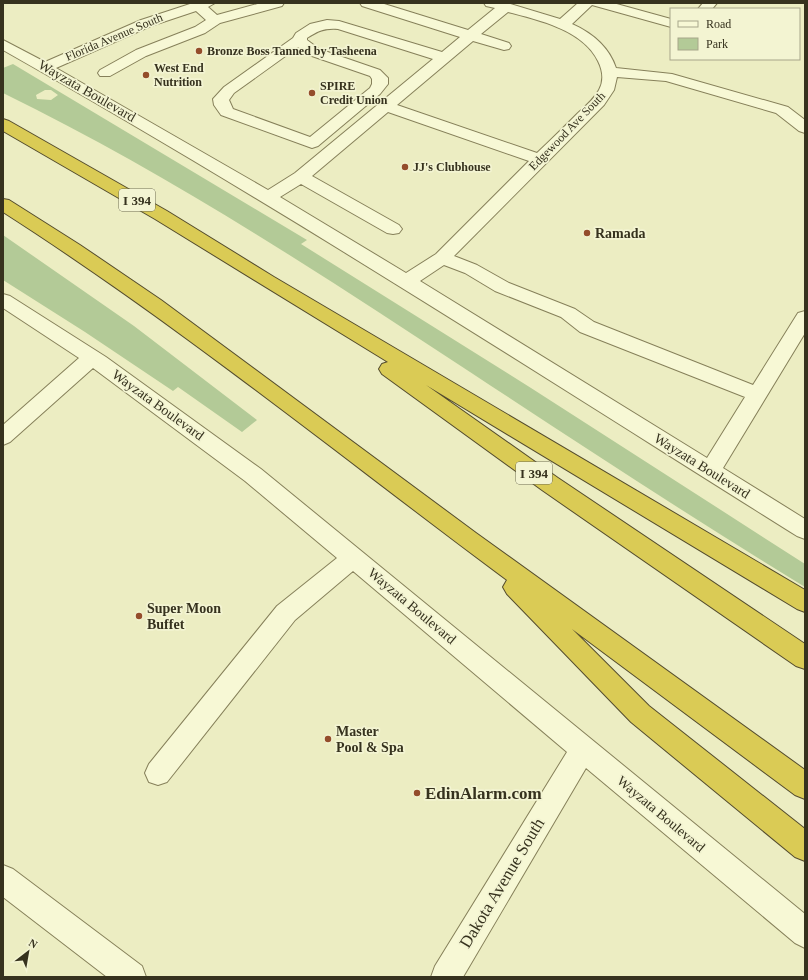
<svg xmlns="http://www.w3.org/2000/svg" width="808" height="980" font-family="Georgia,serif">
  <style>
    .green { fill: #b3ca97; fill-rule: evenodd }
    .lines { fill: none; stroke-linecap: round; stroke-linejoin: round }
    .minor-casing { stroke: #86805a; stroke-width: 2 }
    .highway-casing { stroke: #544c2e; stroke-width: 2 }
    .minor { fill: #f7f8d5; fill-rule: evenodd }
    .highway { fill: #dacb55; fill-rule: evenodd }
    .poi-dot { fill: #944d2b; stroke: #f3f4d2; stroke-width: 1.5 }
    .labels { text-anchor: middle; dominant-baseline: central; stroke-width: 3.5; stroke-linejoin: round; paint-order: stroke }
    .far-street-label { font-size: 12px; fill: #36321e; stroke: #f3f4d2 }
    .far-poi-label { font-size: 12px; font-weight: bold; fill: #36321e; stroke: #f3f4d2; text-anchor: start }
    .shield { fill: #f3f4d2; stroke: #6f6c54; stroke-width: 1 }
    .shield-label { font-size: 13px; font-weight: bold; fill: #36321e }
    .street-label { font-size: 14px; fill: #36321e; stroke: #f3f4d2 }
    .poi-label { font-size: 14px; font-weight: bold; fill: #36321e; stroke: #f3f4d2; text-anchor: start }
    .near-poi-label { font-size: 17px; font-weight: bold; fill: #36321e; stroke: #f3f4d2; text-anchor: start }
    .near-street-label { font-size: 17px; fill: #36321e; stroke: #f3f4d2 }
  </style>
  <rect width="100%" height="100%" fill="#ecedc2"/>
  <path class="green" d="M13,64L307,240L301,244L531,388L805,564V587C692,518 581,445 470,372C318,272 167,173 3,93V68ZM45,90H51L58,95L51,100L37,99L36,95Z
    M3,235L134,326L257,420L242,432L178,387L173,391L85,332L3,280Z"/>
  <g class="lines">
    <g class="minor-casing">
      <path id="minor" d="M193,3H215L208,7L217,15L261,3H284L282,6L220,23L205,33L146,56L110,76H100L98,73L100,70L136,50L195,27L206,20L196,11L151,26L56,68L268,190L295,173L433,59L338,29C324,28 318,31 307,38V40L319,49L380,70L388,78V84L380,94L318,146L312,148L221,115L214,105L213,99L224,87L293,38L296,33L310,24L327,20L339,21L442,52L460,37L362,6L360,3H381L468,30L495,8L486,6L484,3H507L560,19L578,3H613L671,19V27L592,5L572,24C592,33 609,47 616,68L672,74L788,107L805,120V133L799,131L776,113L666,81L617,77L614,90L604,105L454,256L477,265L509,283L575,309L594,322L753,385L798,313L805,311V333L723,468L805,519V539L797,536C534,371 274,203 3,50V40L45,62L141,20ZM508,12C539,20 583,30 598,61C603,71 604,81 599,90C594,99 586,106 578,113C565,126 551,140 537,153L397,105L473,41L504,50L509,49L511,46L509,43L481,34ZM298,47L309,55L370,76L372,79V84L370,88L310,137L233,109L229,100L234,93ZM388,112L529,161L436,254L406,273L280,197L301,184L387,233L393,234L399,233L402,229L399,225L312,176ZM444,265L465,273L495,291L561,317L580,332L745,397L707,458L420,281Z
        M703,3H717L712,9H698Z
        M3,294L10,296L106,357L261,469L805,914V948L795,943L586,768L463,977H431L435,966L567,752L353,571L295,620L167,782L158,785L149,782L145,773L149,764L277,606L337,558L245,481L93,368L10,442L3,445V425L79,358L3,308Z
        M3,865L13,869L142,966L146,977H107L3,897Z"/>
    </g>
    <g class="highway-casing">
      <path id="highway" d="M3,119L9,121L167,211L274,277L805,590V612L797,609L426,385L558,478L805,644V669L796,666L542,490L382,374L379,369L382,364L388,362L155,219L3,131Z
        M3,199L9,200L80,245L161,300L476,533L805,770V799L795,795L572,629L649,706L805,829V861L795,857L631,722L507,594L503,587L507,580C340,456 178,324 3,212Z"/>
    </g>
    <use href="#minor" class="minor"/>
    <use href="#highway" class="highway"/>
  </g>
  <g class="poi-dot">
    <circle cx="199" cy="51" r="4"/>
    <circle cx="146" cy="75" r="4"/>
    <circle cx="312" cy="93" r="4"/>
    <circle cx="405" cy="167" r="4"/>
    <circle cx="587" cy="233" r="4"/>
    <circle cx="139" cy="616" r="4"/>
    <circle cx="328" cy="739" r="4"/>
    <circle cx="417" cy="793" r="4"/>
  </g>
  <g class="labels">
    <g class="far-street-label">
      <text transform="translate(114 37) rotate(-23)">Florida Avenue South</text>
      <text transform="translate(567 131) rotate(-46)">Edgewood Ave South</text>
    </g>
    <g class="far-poi-label">
      <text x="207" y="51">Bronze Boss Tanned by Tasheena</text>
      <text x="154" y="68">West End<tspan x="154" dy="14">Nutrition</tspan></text>
      <text x="320" y="86">SPIRE<tspan x="320" dy="14">Credit Union</tspan></text>
      <text x="413" y="167">JJ's Clubhouse</text>
    </g>
    <g class="shield">
      <rect x="119" y="189" width="36" height="22" rx="3"/>
      <rect x="516" y="462" width="36" height="22" rx="3"/>
    </g>
    <g class="shield-label">
      <text x="137" y="200">I 394</text>
      <text x="534" y="473">I 394</text>
    </g>
    <g class="street-label">
      <text transform="translate(87 91) rotate(30)">Wayzata Boulevard</text>
      <text transform="translate(158 405) rotate(36)">Wayzata Boulevard</text>
      <text transform="translate(702 466) rotate(32)">Wayzata Boulevard</text>
      <text transform="translate(412 606) rotate(40)">Wayzata Boulevard</text>
      <text transform="translate(661 814) rotate(40)">Wayzata Boulevard</text>
    </g>
    <g class="poi-label">
      <text x="595" y="233">Ramada</text>
      <text x="147" y="608">Super Moon<tspan x="147" dy="16">Buffet</tspan></text>
      <text x="336" y="731">Master<tspan x="336" dy="16">Pool &amp; Spa</tspan></text>
    </g>
    <g class="near-poi-label">
      <text x="425" y="793">EdinAlarm.com</text>
    </g>
    <g class="near-street-label">
      <text transform="translate(502 883) rotate(-59)">Dakota Avenue South</text>
    </g>
  </g>
  <rect width="808" height="980" fill="none" stroke="#36321e" stroke-width="8"/>
  <rect x="670" y="8" width="130" height="52" fill="#f3f4d2" stroke="#a7a68a"/>
  <rect x="678" y="21" width="20" height="6" fill="#f7f8d5" stroke="#a7a68a"/>
  <text x="706" y="28" font-size="12" fill="#36321e">Road</text>
  <rect x="678" y="38" width="20" height="12" fill="#b3ca97" stroke="#a7a68a"/>
  <text x="706" y="48" font-size="12" fill="#36321e">Park</text>
  <g transform="translate(28 952) rotate(31)" stroke="#f3f4d2" stroke-width="3" paint-order="stroke">
  <path d="M0-3L7 15L0 10L-7 15Z" fill="#36321e"/>
  <text y="-6" font-size="11" font-weight="bold" text-anchor="middle" fill="#36321e">N</text>
  </g>
</svg>
